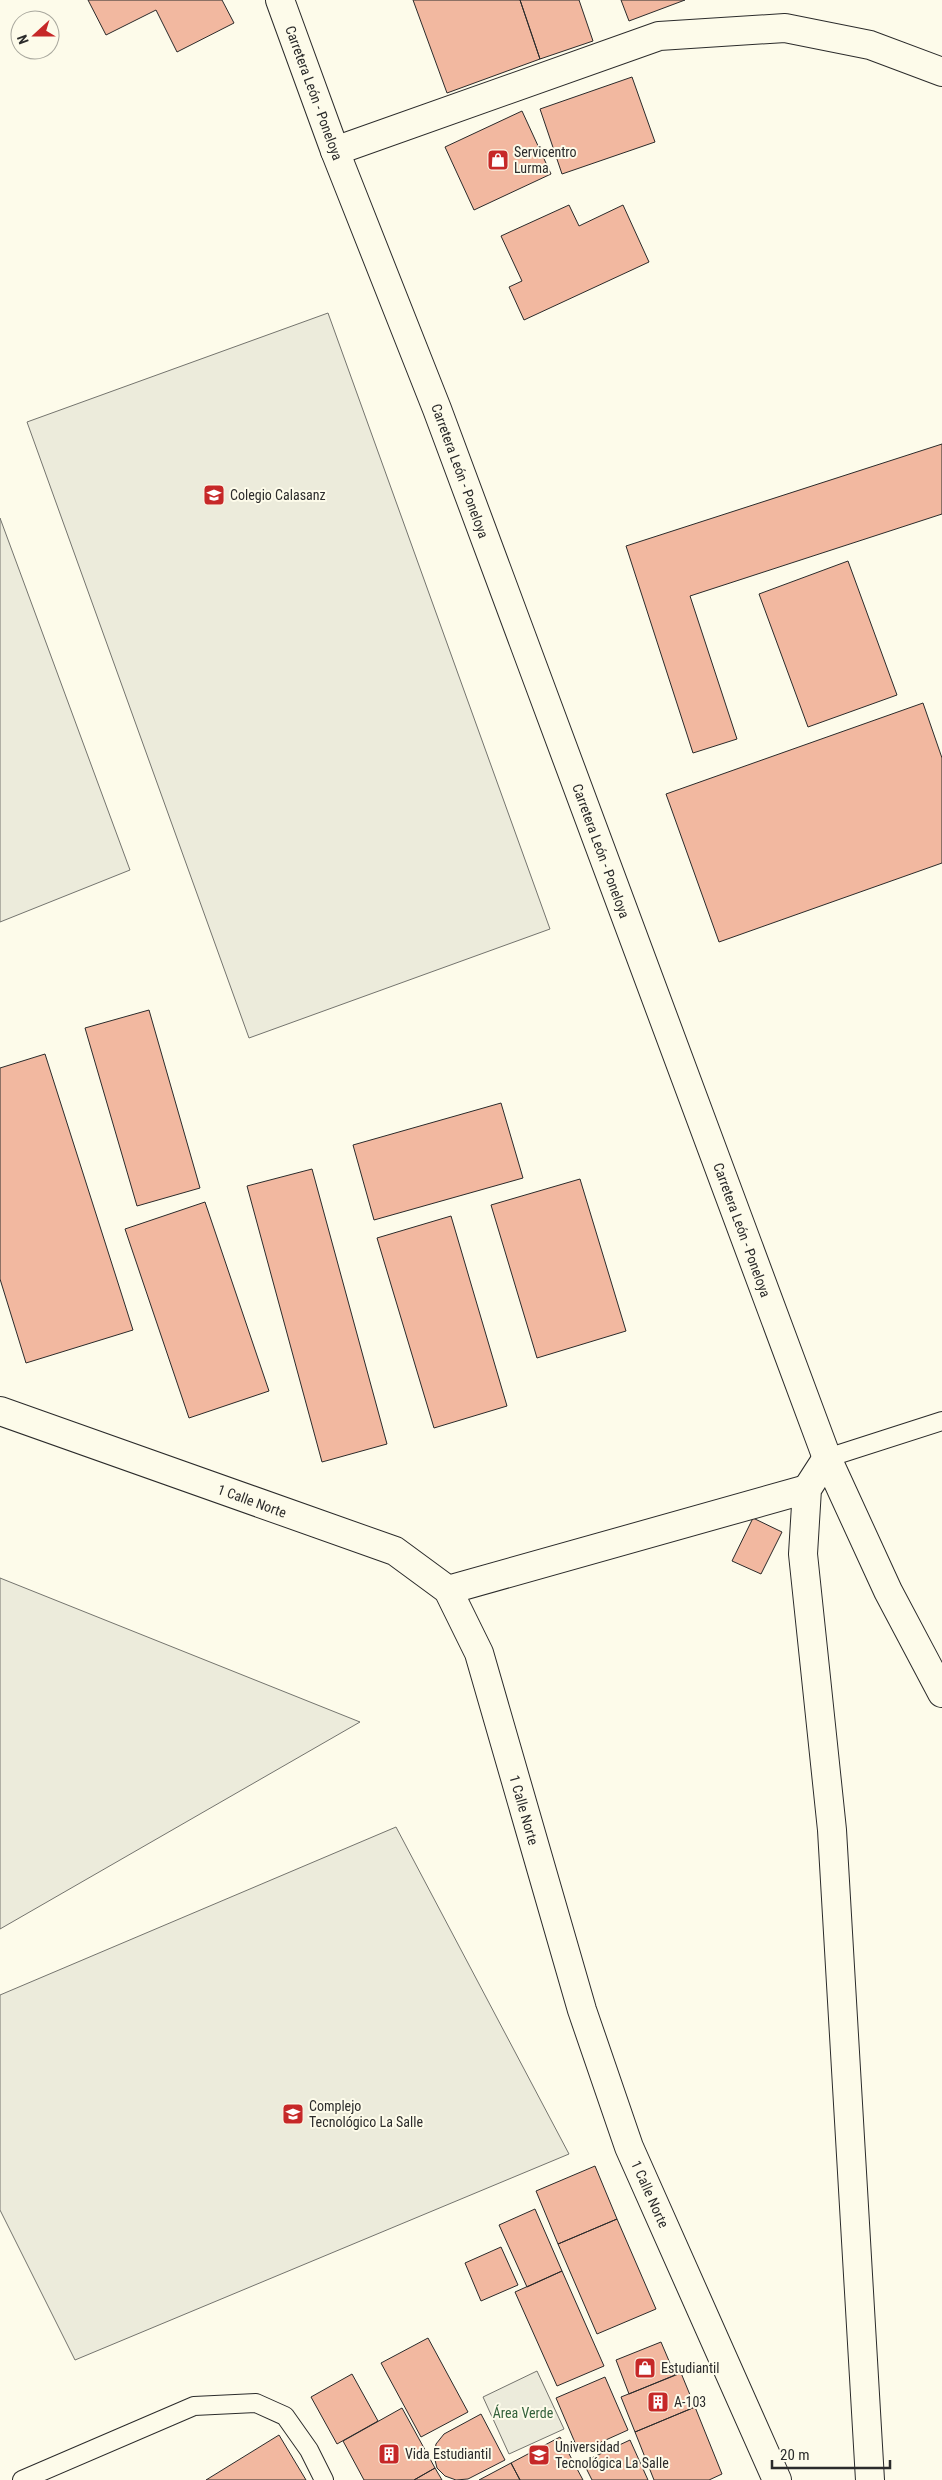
<svg xmlns="http://www.w3.org/2000/svg" width="942" height="2480" font-family="'Roboto Condensed',sans-serif">
  <style>
    .green { fill: #ecebdb; stroke: #74746e }
    .building { fill: #f2b8a0; stroke: #2b2b2b }
    .lines { fill: none; stroke-linecap: round; stroke-linejoin: round }
    .service-casing { stroke: #2b2b2b; stroke-width: 20 }
    .minor-casing { stroke: #2b2b2b; stroke-width: 30 }
    .tertiary-casing { stroke: #2b2b2b; stroke-width: 30 }
    .secondary-casing { stroke: #2b2b2b; stroke-width: 30 }
    .service { stroke: #fdfbea; stroke-width: 18 }
    .minor { stroke: #fdfbea; stroke-width: 28 }
    .tertiary { stroke: #fdfbea; stroke-width: 28 }
    .secondary { stroke: #fdfbea; stroke-width: 28 }
    .labels { text-anchor: middle; dominant-baseline: central; stroke-width: 4; stroke-linejoin: round; paint-order: stroke }
    .street-label { font-size: 14px; fill: #2b2b2b; stroke: #fdfbea }
    .poi-label { font-size: 14px; fill: #2b2b2b; stroke: #fdfbea; text-anchor: start }
    .park-label { font-size: 14px; fill: #34623c; stroke: #fdfbea }
  </style>
  <rect width="100%" height="100%" fill="#fdfbea"/>
  <path class="green" d="M328,313L550,929L249,1038L27,422Z
    M0,518L130,870L0,922Z
    M0,1578L360,1722L0,1929Z
    M396,1827L569,2154L75,2360L0,2210V1995Z
    M537,2371L564,2429L509,2454L483,2397Z"/>
  <path class="building" d="M88,0H222L234,23L177,52L156,10L106,35Z
    M413,0H520L540,59L447,93Z
    M520,0H579L593,41L540,59Z
    M621,0H685L629,21Z
    M632,77L655,142L562,174L540,109Z
    M522,111L551,174L474,210L445,147Z
    M569,205L579,226L623,205L649,262L524,320L509,287L522,281L501,236Z
    M942,444V514L690,596L737,739L693,753L626,546Z
    M848,561L897,695L808,727L759,594Z
    M923,703L942,758V863L719,942L666,794Z
    M149,1010L200,1188L137,1206L85,1028Z
    M45,1054L133,1330L26,1363L0,1279V1068Z
    M501,1103L523,1178L374,1220L353,1145Z
    M312,1169L387,1444L322,1462L247,1186Z
    M580,1179L626,1331L537,1358L491,1205Z
    M205,1202L269,1391L189,1418L125,1229Z
    M451,1216L507,1406L434,1428L377,1238Z
    M753,1518L782,1532L761,1574L732,1561Z
    M595,2166L617,2219L558,2244L536,2191Z
    M535,2209L562,2271L527,2287L499,2225Z
    M617,2219L656,2309L597,2334L558,2244Z
    M501,2247L518,2285L481,2301L465,2263Z
    M562,2271L604,2366L557,2386L515,2292Z
    M428,2338L468,2412L421,2437L381,2363Z
    M661,2342L675,2375L629,2394L616,2360Z
    M681,2373L695,2407L635,2432L621,2397Z
    M352,2374L378,2421L337,2444L311,2397Z
    M605,2377L628,2430L579,2452L556,2398Z
    M695,2407L722,2474L709,2480H654L635,2432Z
    M402,2408L435,2468L414,2480H364L343,2441Z
    M481,2414L505,2460L468,2479L456,2480L445,2476L437,2468L434,2456L436,2444L444,2434Z
    M279,2435L306,2480H206Z
    M560,2437L583,2480H520L511,2463Z
    M630,2440L648,2480H592L583,2462Z
    M511,2463L520,2480H479Z
    M435,2468L442,2480H414Z"/>
  <g class="lines">
    <g class="service-casing">
      <path id="service" d="M827,1458L942,1421
        M22,2480L194,2406L256,2403L285,2416L309,2450L324,2480"/>
    </g>
    <g class="minor-casing">
      <path id="minor" d="M335,151L659,36L785,28L870,45L942,72
        M0,1411L395,1551L448,1590L479,1653L582,2010L629,2147L777,2480
        M448,1590L807,1489"/>
    </g>
    <g class="tertiary-casing">
      <path id="tertiary" d="M827,1458L807,1489L803,1554L832,1830L870,2480"/>
    </g>
    <g class="secondary-casing">
      <path id="secondary" d="M280,0L335,151L437,409L827,1458L888,1591L942,1693"/>
    </g>
    <use href="#service" class="service"/>
    <use href="#minor" class="minor"/>
    <use href="#tertiary" class="tertiary"/>
    <use href="#secondary" class="secondary"/>
  </g>
  <defs>
    <g id="shop-square" transform="scale(1.125)"><rect x="-9" y="-9" width="18" height="18" rx="4" fill="#c62828" stroke="#fdfbea"/><path d="M-5-2.5h2.3a2.7 3.5 0 0 1 5.4 0H5L5.5 6h-11ZM-1.5-2.5h3a1.5 2.3 0 0 0-3 0Z" fill="#fff"/></g>
    <g id="school-square" transform="scale(1.125)"><rect x="-9" y="-9" width="18" height="18" rx="4" fill="#c62828" stroke="#fdfbea"/><path d="M0-5L7-2L0 1L-7-2ZM-4 1L0 2.5L4 1V4Q0 6-4 4Z" fill="#fff"/></g>
    <g id="university-square" transform="scale(1.125)"><rect x="-9" y="-9" width="18" height="18" rx="4" fill="#c62828" stroke="#fdfbea"/><path d="M0-5L7-2L0 1L-7-2ZM-4 1L0 2.5L4 1V4Q0 6-4 4Z" fill="#fff"/></g>
    <g id="building-square" transform="scale(1.125)"><rect x="-9" y="-9" width="18" height="18" rx="4" fill="#c62828" stroke="#fdfbea"/><path d="M-4-6H4V6H1V3H-1V6H-4ZM-2.5-4.3h1.7v1.8h-1.7ZM.8-4.3h1.7v1.8H.8ZM-2.5-1h1.7V.8h-1.7ZM.8-1h1.7V.8H.8Z" fill="#fff"/></g>
  </defs>
  <g fill-rule="evenodd">
    <use href="#shop-square" x="498" y="160"/>
    <use href="#school-square" x="214" y="495"/>
    <use href="#university-square" x="293" y="2114"/>
    <use href="#shop-square" x="645" y="2368"/>
    <use href="#building-square" x="658" y="2402"/>
    <use href="#building-square" x="389" y="2454"/>
    <use href="#university-square" x="539" y="2455"/>
  </g>
  <g class="labels">
    <g class="street-label">
      <text transform="translate(314 93) rotate(70)">Carretera León - Poneloya</text>
      <text transform="translate(460 471) rotate(70)">Carretera León - Poneloya</text>
      <text transform="translate(601 851) rotate(70)">Carretera León - Poneloya</text>
      <text transform="translate(742 1230) rotate(70)">Carretera León - Poneloya</text>
      <text transform="translate(252 1501) rotate(20)">1 Calle Norte</text>
      <text transform="translate(524 1810) rotate(74)">1 Calle Norte</text>
      <text transform="translate(650 2194) rotate(66)">1 Calle Norte</text>
    </g>
    <g class="poi-label">
      <text x="514" y="152">Servicentro<tspan x="514" dy="16">Lurma</tspan></text>
      <text x="230" y="495">Colegio Calasanz</text>
      <text x="309" y="2106">Complejo<tspan x="309" dy="16">Tecnológico La Salle</tspan></text>
      <text x="661" y="2368">Estudiantil</text>
      <text x="674" y="2402">A-103</text>
      <text x="555" y="2447">Universidad<tspan x="555" dy="16">Tecnológica La Salle</tspan></text>
      <text x="405" y="2454">Vida Estudiantil</text>
    </g>
    <g class="park-label">
      <text x="523" y="2413">Área Verde</text>
    </g>
  </g>
  <g transform="translate(35 35) rotate(249)"><circle r="24" fill="#fdfbea" stroke="#a9a89e"/>
  <path d="M0-4L9 19L0 12L-9 19Z" fill="#c62828"/>
  <text y="-8" font-size="14" font-weight="bold" text-anchor="middle" fill="#2b2b2b">N</text>
  </g>
  <path d="M772 2460v8h118v-8" fill="none" stroke="#2b2b2b" stroke-width="2.5"/>
  <text x="780" y="2460" font-size="15" fill="#2b2b2b" stroke="#fdfbea" stroke-width="4" paint-order="stroke">20 m</text>
</svg>
